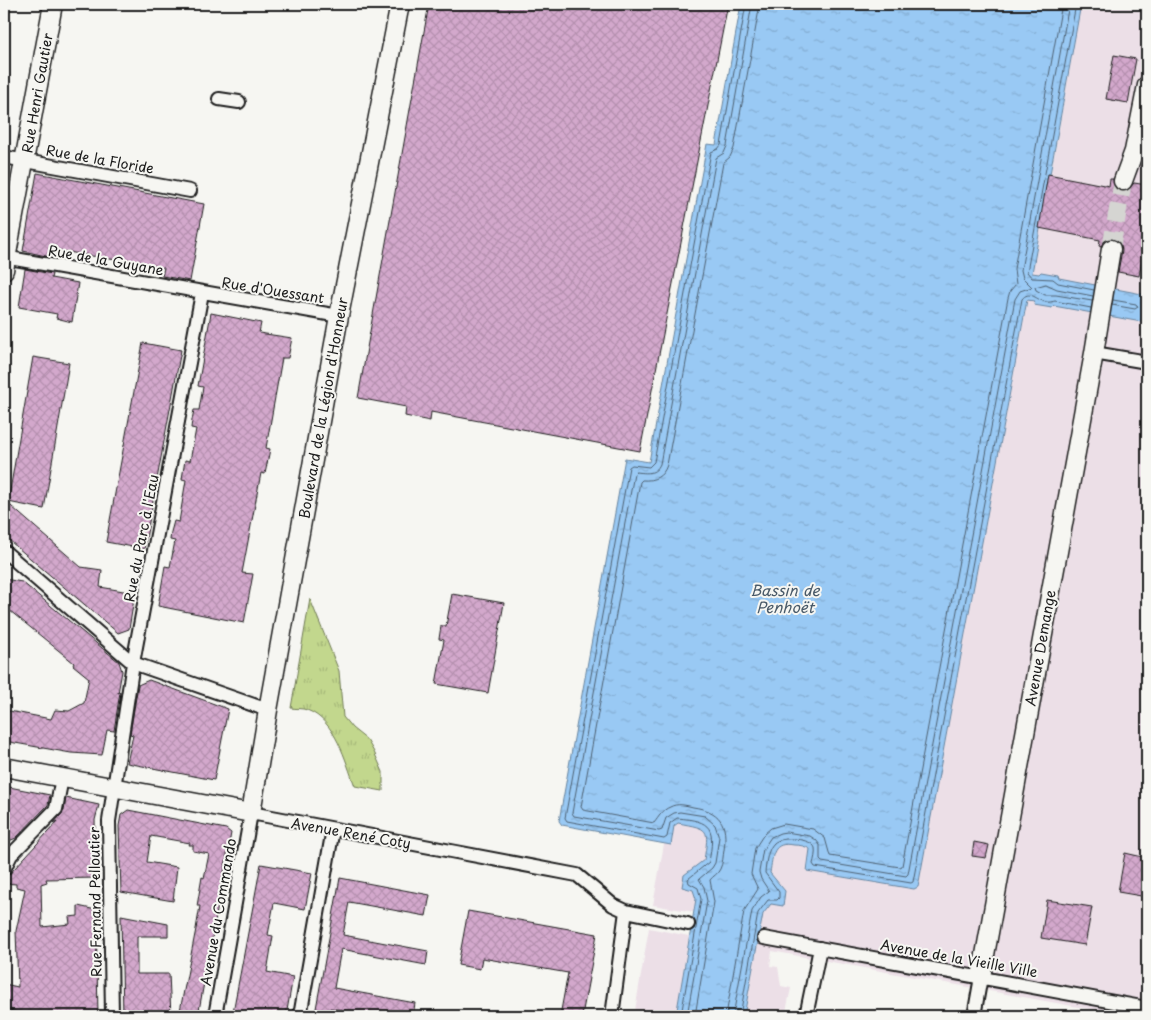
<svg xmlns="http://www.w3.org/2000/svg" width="1151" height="1020" font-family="'Playpen Sans',sans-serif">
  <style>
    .built { fill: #ecdfe7 }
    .grass { fill: url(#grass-tufts); stroke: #6f7a54 }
    .water { fill: url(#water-ripples); stroke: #67849e }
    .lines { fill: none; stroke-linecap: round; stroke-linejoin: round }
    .shore { stroke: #4e6172; stroke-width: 1 }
    .building { fill: url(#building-cross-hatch); stroke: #1c1c1c }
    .secondary-tunnel { stroke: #d5d5d2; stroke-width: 18; stroke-dasharray: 18 9; stroke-linecap: butt }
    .street-casing { stroke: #1c1c1c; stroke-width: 16 }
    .secondary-casing { stroke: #1c1c1c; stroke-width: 21 }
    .street { stroke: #f6f6f2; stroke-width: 12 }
    .secondary { stroke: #f6f6f2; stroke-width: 18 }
    .labels { text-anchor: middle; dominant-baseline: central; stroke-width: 4; stroke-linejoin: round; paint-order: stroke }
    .street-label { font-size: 14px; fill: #1c1c1c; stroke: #f6f6f2 }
    .water-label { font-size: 15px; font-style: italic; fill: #485968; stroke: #f6f6f2 }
  </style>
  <defs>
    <pattern id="grass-tufts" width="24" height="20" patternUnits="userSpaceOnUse" patternTransform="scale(1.25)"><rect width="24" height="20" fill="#c2d78d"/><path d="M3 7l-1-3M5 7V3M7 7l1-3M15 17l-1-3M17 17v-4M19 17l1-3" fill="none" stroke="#a6b879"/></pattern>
    <pattern id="water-ripples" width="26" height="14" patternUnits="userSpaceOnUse" patternTransform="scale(1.25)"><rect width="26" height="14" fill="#99c9f4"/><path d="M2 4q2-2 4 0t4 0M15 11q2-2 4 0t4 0" fill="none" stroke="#83acd1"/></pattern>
    <pattern id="building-cross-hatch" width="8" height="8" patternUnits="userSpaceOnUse" patternTransform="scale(1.25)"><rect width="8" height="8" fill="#d3a8cc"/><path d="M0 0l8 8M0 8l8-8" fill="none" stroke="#b590af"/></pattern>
  </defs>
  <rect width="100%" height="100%" fill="#f6f6f2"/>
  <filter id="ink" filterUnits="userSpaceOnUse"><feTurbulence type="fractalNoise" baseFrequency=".02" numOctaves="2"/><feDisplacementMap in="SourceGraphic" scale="10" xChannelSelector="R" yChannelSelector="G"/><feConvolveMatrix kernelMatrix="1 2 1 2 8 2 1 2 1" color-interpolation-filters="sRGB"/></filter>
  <g filter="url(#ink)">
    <path class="built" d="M1081,4H1147V1016H1127L772,951L770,966L778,967L781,986L791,988L785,1016H744L763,914L771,903L783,906L785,891L770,873L774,852L779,845L784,843L806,846L810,849L807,871L914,889L918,887L1052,167Z
      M678,823L701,827L705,830L707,837L704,860L684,875L682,887L693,890L696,899L694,912L653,905L664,844L671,845L674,826Z
      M649,928L689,936L676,1016H634Z"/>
    <path class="grass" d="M310,599L339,671L343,717L352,728L367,740L374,752L383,772V791L355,786C345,760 336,721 307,710C302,708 296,709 291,708Z"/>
    <path class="water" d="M741,4H1081L1032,273L1039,274L1041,272L1058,275L1059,278L1147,295V323L1054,306L1052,308L1034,305L1035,301L1027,300L918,887L914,889L807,871L810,849C805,846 800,845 794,845C772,841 773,855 770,873L785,891L783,906L771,904L763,914L744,1016H676L696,899L693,890L682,887L684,875L704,860C709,828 710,829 678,823L674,826L671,845L562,825L559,821L625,458L649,462L707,144L716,145Z"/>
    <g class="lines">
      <path class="shore" d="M1076,4L1027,272L1032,278L1053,279L1058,283L1094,290
        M1092,301L1056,295H1045L1036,290L1035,287L1046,284L1057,289L1093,296
        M1112,305L1135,309L1138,307L1136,304L1113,300
        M681,1016L701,899L698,888L689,883L688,879L709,862C715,828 713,821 677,818L670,823L667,837L664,839L567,821L565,818L629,467L632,465L649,467L654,462L711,152L718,149L721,145L746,4
        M687,1016L707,901L704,887L699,879L712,868L715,863L719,837L715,825L705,816L680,812L674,813L666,818L662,830L659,831L574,816L572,813L634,474L636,472C647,473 655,475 660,464L716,158L724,153L727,146L752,4
        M695,1016L714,902L710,880C713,876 718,874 720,869C723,863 723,856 724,850C728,823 720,811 693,807C685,805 677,803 670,807C662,810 659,817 654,823L583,810L581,807L640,482L642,480C654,481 663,477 667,465L723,163L730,157L734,148L760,4
        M726,1016L744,911L758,889L751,874L755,848L764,834L771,828L784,824L813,829L825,838L830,856L900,867L902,866L1008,298L1010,291L1016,284L1014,269L1062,4
        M733,1016L752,911L761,897L769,891L761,879L759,872L763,849L771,837L780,833L786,832L810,836L816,840L820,845V860L822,862L906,876L908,874L1015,299L1020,291L1032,287L1023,278L1021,270L1069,4
        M740,1016L758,913L768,900H777L779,898V892L765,873C766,863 767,850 774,843C781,836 812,838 815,848C816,853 814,860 813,864L815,867L911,883L913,882L1022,299C1029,290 1036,299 1043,301C1047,303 1051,302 1055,301L1091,308"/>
    </g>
    <path class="building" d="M429,4H728L640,451L431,412L430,421L405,416L406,407L358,398Z
      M1114,55L1136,59L1128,103L1106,99Z
      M37,173L204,204L190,281L162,276L164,268L56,250L55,258L23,251Z
      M1048,174L1109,186L1110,179H1113L1115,187L1120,191L1129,189L1134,183L1147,185V248H1144L1139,276L1118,272L1122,250L1121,245L1117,241L1108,239L1103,242L1101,247L1099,246L1100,240L1039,228Z
      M25,269L52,274L51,278L78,283L72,322L56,318L57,314L19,307Z
      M211,313L261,323L259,333L292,338L288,358H282L266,448L270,449L265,474L261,473L242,573L253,574L244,623L158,606L165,566L170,567L175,541L170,540L171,532L174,521L179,522L186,480L182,479L185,460L190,461L196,429L191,428L192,420L194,410H199L203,387L198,386Z
      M143,343L181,350L144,549L106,542Z
      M33,357L69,363L44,509L8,502Z
      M4,500L81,567L102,570L100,587L135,593L129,629L118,633L4,536Z
      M4,579L22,582L119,662L122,671L118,693L120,692L114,731L107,730L102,755L71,753L4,741V710L51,719L55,710L69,711L84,703L89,678L73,665L74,663L4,606Z
      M452,594L504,603L488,693L436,684L444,640L439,639L441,626H446Z
      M149,680L228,709L214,780L127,763L133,735L130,734L138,685Z
      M4,786L50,795L48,805L16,838L4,843Z
      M66,798L99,805L95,820L96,878L46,879L47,882L41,884L42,927L70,924L69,917L78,916V906L96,910L98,1016H39L4,1009V984L18,987L16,931L25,889L16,887V884L4,883V880L58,821L54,823L64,811Z
      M128,810L226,829L231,833L198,1016H179L196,929L200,906H197L202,877L204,878L209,854L193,851V845H189L190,843L151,836L147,862L177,867L173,901L121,892L119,826L121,815Z
      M974,842L989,845L986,858L972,856Z
      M1125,853L1147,858V897L1118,892Z
      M261,864L312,873L305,909L274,903L268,935L273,936L267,972L293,977L286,1016H254L233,1012Z
      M340,878L430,895L426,916L349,902L343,935L428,951L426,965L341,949L334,988L415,1003L413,1016H375L330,1008L328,1016L315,1014Z
      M1047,900L1092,907L1085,945L1041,938Z
      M468,911L597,934L582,1016H560L568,973L482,958L480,969L458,965Z
      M121,915L168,924V936H137V974H169L171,1016H123Z"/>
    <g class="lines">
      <path class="secondary-tunnel" d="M1111,249L1123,181"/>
      <g class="street-casing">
        <path id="street" d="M219,99L239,102
          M4,157L190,191
          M4,257L339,316
          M1094,353L1147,362
          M4,551L133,663L268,710
          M4,869L11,855L56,809L62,778
          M764,938L1147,1008
          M112,1016L109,821L133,663L202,293
          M215,1016L251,813L577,875L613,905L626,911L688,924
          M300,1016L333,829
          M612,1016L626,911
          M806,1016L820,948
          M974,1016L981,977"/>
      </g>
      <g class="secondary-casing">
        <path id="secondary" d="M1123,181L1134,151L1147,85
          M4,270L53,4
          M4,767L251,813L268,710L339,316L400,4
          M981,977L1094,353L1111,249"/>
      </g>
      <use href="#street" class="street"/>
      <use href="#secondary" class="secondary"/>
    </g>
  </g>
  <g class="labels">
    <g class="street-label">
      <text transform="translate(37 93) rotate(-80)">Rue Henri Gautier</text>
      <text transform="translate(100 159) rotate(10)">Rue de la Floride</text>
      <text transform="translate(106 260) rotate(10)">Rue de la Guyane</text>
      <text transform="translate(273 290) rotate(9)">Rue d'Ouessant</text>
      <text transform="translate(323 408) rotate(-80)">Boulevard de la Légion d'Honneur</text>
      <text transform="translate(141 538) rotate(-79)">Rue du Parc à l'Eau</text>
      <text transform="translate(1040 648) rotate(-80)">Avenue Demange</text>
      <text transform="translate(351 833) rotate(10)">Avenue René Coty</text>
      <text transform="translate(95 902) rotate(-91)">Rue Fernand Pelloutier</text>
      <text transform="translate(218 912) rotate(-80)">Avenue du Commando</text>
      <text transform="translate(959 958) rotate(10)">Avenue de la Vieille Ville</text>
    </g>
    <g class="water-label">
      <text x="785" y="589">Bassin de<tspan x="785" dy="17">Penhoët</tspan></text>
    </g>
  </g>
  <rect width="1151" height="1020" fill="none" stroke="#f6f6f2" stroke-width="20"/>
  <rect x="10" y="10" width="1131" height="1000" fill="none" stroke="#1c1c1c" stroke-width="2" filter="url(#ink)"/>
</svg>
